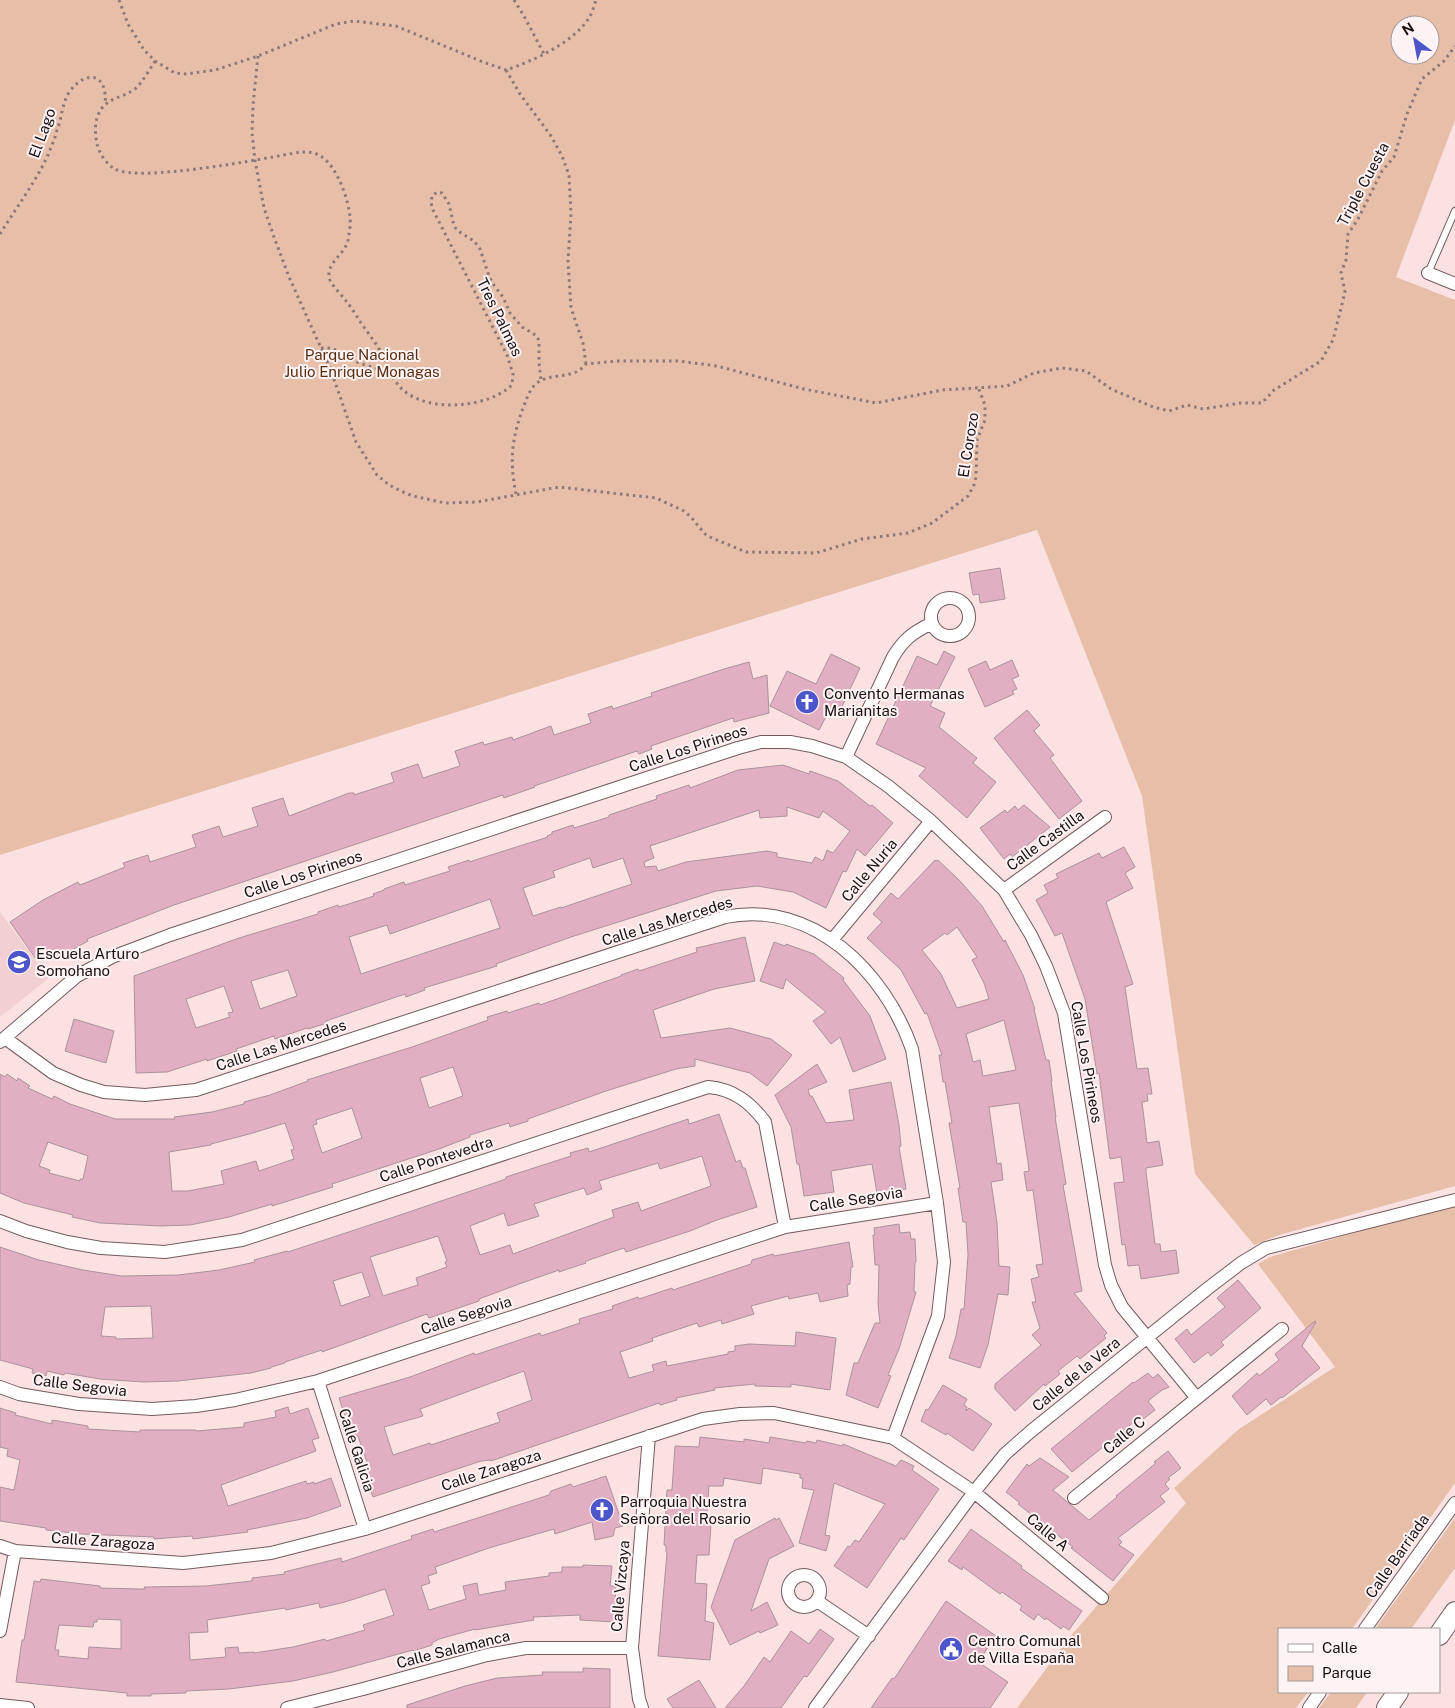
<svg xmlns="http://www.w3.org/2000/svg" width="1455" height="1708" font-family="'Public Sans',sans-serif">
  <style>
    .built { fill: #f2d0d2 }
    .green { fill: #e7bfa8; fill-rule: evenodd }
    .building { fill: #e1aec2; stroke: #aa939c; fill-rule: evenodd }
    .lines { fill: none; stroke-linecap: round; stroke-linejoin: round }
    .lane-casing { stroke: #725b5d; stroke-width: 8 }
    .street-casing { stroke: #725b5d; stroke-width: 14 }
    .primary-casing { stroke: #725b5d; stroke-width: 22 }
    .path { stroke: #8b797a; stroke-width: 3; stroke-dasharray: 2.5 4; stroke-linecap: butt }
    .lane { stroke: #fff; stroke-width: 6 }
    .street { stroke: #fff; stroke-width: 12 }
    .primary { stroke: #fff; stroke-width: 20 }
    .labels { text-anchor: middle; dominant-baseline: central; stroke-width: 4; stroke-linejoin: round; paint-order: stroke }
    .street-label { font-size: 15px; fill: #191011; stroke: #fef3f4 }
    .park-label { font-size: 15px; fill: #5a2f11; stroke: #fef3f4 }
    .poi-label { font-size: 15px; fill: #191011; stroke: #fef3f4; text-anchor: start }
  </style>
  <rect width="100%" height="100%" fill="#fce1e3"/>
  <path class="built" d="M0,912L49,978L0,1017Z"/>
  <path class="green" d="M0,0H1455V120L1396,277L1455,300V1186L1279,1235L1254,1245L1195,1174L1142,796L1037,530L0,855ZM1400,25H1430V55H1400Z
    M1455,1204V1483L1352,1629H1279V1692H1308L1296,1708H1017L1069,1638L1186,1503L1174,1488L1239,1429L1335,1367L1258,1264L1270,1257Z
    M1455,1518V1568L1411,1629H1375Z
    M1331,1692H1367L1356,1708H1319Z"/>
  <path class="building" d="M1000,568L1005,599L980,603L979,594L973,595L969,573Z
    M944,651L955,657L930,706L945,713L939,727L977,758L973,763L996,782L967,818L919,776L926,768L876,744L917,656L937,665Z
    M831,654L860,668L838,715L829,711L819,730L770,706L787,671L816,684Z
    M1012,660L1019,676L1012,679L1017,689L1012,691L1014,694L985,707L968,669L986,661L990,670Z
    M749,662L753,679L767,675L769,713L734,722L733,718L651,746L652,749L639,754L637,751L534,786L535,787L504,798L503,795L174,905L87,939L88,941L58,958L54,952L43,958L42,956L36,959L10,922L43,900L78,882L80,885L125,867L123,863L148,855L150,862L196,847L192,835L219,826L223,837L258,826L252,808L283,798L289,816L349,793H354V795L394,782L391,773L418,764L423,778L460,766L455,751L483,742L484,745L512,737L513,740L551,726L554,735L591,723L588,714L612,706L613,709L652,696L651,693L724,669Z
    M1027,710L1040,725L1034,731L1054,755L1050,758L1082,801L1059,819L994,738Z
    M783,765L809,774L810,771L838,781L870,806L872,805L893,823L865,856L857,849L846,872L843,871L826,908L793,892L757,886L716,891L571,937L496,964L497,966L424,988L425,990L406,997L405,994L358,1010L326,1021L327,1023L308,1029L307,1028L275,1039L274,1036L236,1049L237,1051L207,1061V1059L167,1072L136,1073L134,976L239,938L318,914V912L338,905L339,907L374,896L373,894L384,890V889L404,882L405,885L450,871L448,867L469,860V862L548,837L547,836L552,834V832L573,825L574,828L609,817V815L657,799L656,796L689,785L690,788L738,770ZM787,807L819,818L823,811L850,831L833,853L827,850L823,861L815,857L812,863L777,857V853L767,851L686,862L658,871L656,866L645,867L644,862L654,858L650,846L759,810L760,818L787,816ZM590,858L593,868L623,858L632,884L561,908V907L533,916L523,888L555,877L553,871ZM490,899L500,928L361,974L349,937L387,925L390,934ZM288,970L297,996L260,1009L251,981ZM224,986L233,1012L228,1013L230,1017L196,1028L186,999Z
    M1024,805L1050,827L1012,857L1010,854L1004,859L980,828L1005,810L1007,813L1015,806L1018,810Z
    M1124,847L1135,867L1125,873L1133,888L1106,902L1133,984L1125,987L1137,1069L1148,1068L1152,1094H1147L1148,1101L1142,1102L1147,1143L1159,1141L1163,1165L1146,1168V1172L1155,1244H1160L1161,1252L1176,1250L1179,1273L1141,1279L1139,1265L1128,1266L1125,1244L1122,1245L1114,1183L1124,1182L1121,1157L1110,1159L1099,1073L1097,1074L1085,999L1062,933L1055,936L1036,900L1048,893L1044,885L1058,878L1056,874L1099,853L1102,858Z
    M935,860L936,861L938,860L960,881L982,906L1004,942L1005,940L1023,975L1035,1009H1034L1046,1060H1049L1052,1081H1051L1056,1117H1055L1066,1184L1063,1185L1082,1291L1074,1293L1107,1333L1104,1336L1106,1338L1080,1359L1077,1356L1058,1371L1060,1374L1045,1386L1044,1384L1015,1411L995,1389V1384L1041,1345L1032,1335L1040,1328L1032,1302H1036L1031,1279L1039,1277L1036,1265L1043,1264L1033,1190L1027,1191L1024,1172L1029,1171L1028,1162L1019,1103L989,1107L997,1164L1001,1163L1003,1180L991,1182L997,1223L999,1266L1010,1267L1008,1295L998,1294L988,1345L980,1368L949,1358L956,1336L961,1309H964L968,1255L966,1222H963L958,1188H960L949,1123H952L945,1082H943L939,1055H942L927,1013L925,1014L901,970L867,938L882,922L873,914L891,893L898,899ZM957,927L977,957L972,960L984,983L989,999L957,1008L941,974L922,950L945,933L947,935ZM1004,1020L1016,1070L983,1076L980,1060L973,1062L966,1034Z
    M745,937L755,981L714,989L653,1010L661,1038L730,1028L771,1039L792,1055L767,1086L750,1073L695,1059V1066L676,1069L606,1091L528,1119V1121L510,1127L509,1123L470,1135V1137L439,1149L332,1184L333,1187L272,1206V1204L229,1217L190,1225L161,1226L100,1223L72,1217L73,1215L24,1203L0,1193V1074L5,1077L7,1074L17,1081L18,1078L30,1086L28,1088L52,1099L54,1096L70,1104L115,1119H175L174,1117L212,1112L244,1104V1102L270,1095L308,1081L307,1080L415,1046L488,1020L487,1017L507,1011L508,1013L539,1003L540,1005L621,976V975L638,969L639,971L697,952L696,948ZM453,1067L463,1096L429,1108L420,1078ZM352,1108L362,1138L322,1153L313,1125L317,1124L316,1120ZM285,1123L294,1149L291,1150L294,1159L259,1171L256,1161L221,1171L224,1184L188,1191H172L169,1152L211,1145V1144L253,1133ZM48,1142L88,1156L83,1179H80V1181L49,1173L50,1170L39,1166Z
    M774,942L785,946L786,944L814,954L844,978L843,980L870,1016L886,1059L853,1072L840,1037L831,1044L813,1021L826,1012L786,979L783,989L760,981Z
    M74,1019L114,1031L106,1063L65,1051Z
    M817,1064L827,1082L808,1090L810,1096H812L826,1123L854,1120L849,1090L891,1082L899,1125L901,1146L899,1147L906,1189L877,1193L872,1164L831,1171L834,1192L804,1196L799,1164H797L791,1127L775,1095Z
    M719,1114L736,1162L740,1160L743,1168H745L757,1207L717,1220L690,1231L626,1252L624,1248L589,1260L585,1262L586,1263L559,1272V1270L519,1284L479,1299V1301L429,1318L427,1314L322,1352V1350L285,1362V1363L271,1367V1368L251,1373L178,1381L143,1382L100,1379L65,1373L64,1375L47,1371L46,1376L32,1373L33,1369L0,1360V1247L39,1260L83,1270L122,1276L178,1275L219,1270L255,1262L254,1260L287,1251L288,1252L400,1215L506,1179V1177L571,1156L570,1153L588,1148L589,1152L688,1119L689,1124ZM702,1156L711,1186L641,1211L638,1202L612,1210L614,1217L513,1254L510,1245L480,1255L470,1226L504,1213L508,1226L539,1216L534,1204L584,1188L587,1195L602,1189L599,1181L658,1163L660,1169ZM438,1236L447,1261L445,1262L447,1267L416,1278L418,1285L383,1296L370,1257ZM362,1272L370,1296L341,1306L333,1281ZM151,1306L153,1338L116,1339V1337L101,1336L105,1307Z
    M899,1224L900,1233L910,1232L911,1239H915L916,1262H915L914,1292H916L899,1349L888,1375L891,1376L878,1408L846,1395L854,1363H858L875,1323H880L878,1304L879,1265H875L873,1235H875L874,1228Z
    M849,1242L853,1267H851L850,1284L847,1285L848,1296L820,1302L818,1293L789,1299L788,1296L751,1306L754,1314L722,1324L721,1320L699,1327L697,1323L652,1338L653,1341L620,1352L629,1378L654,1371L652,1365L666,1361L667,1366L728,1354V1352L735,1351V1346L749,1344L795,1346L796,1332L836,1338L830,1390L791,1384V1387L755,1386V1384L714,1388L715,1390L676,1398L677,1400L660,1405L659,1403L491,1461V1460L481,1461L373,1497L362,1467L368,1465L358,1436L352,1438L339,1398L410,1377L474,1353L475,1355L540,1333L541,1336L580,1323L579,1319L613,1309L612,1306L638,1297L639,1299L672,1288L673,1290L751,1264L752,1260L773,1254L774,1256ZM524,1371L532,1400L497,1413L500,1422L431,1445L430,1443L393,1455L384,1427L423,1416L420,1409Z
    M1238,1280L1261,1308L1221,1342L1224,1345L1211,1356L1208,1352L1194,1363L1175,1339L1187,1329L1191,1335L1225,1307L1217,1298Z
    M1315,1321L1316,1322L1302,1346L1320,1368L1282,1398L1281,1397L1271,1405L1266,1399L1247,1415L1232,1396L1257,1373L1259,1376L1279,1360L1275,1354Z
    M1148,1373L1153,1378L1158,1374L1169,1387L1162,1390L1148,1401L1155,1410L1142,1420L1140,1417L1072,1472L1051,1449L1133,1382L1134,1383Z
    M943,1385L967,1399L964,1405L967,1407L966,1411L969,1408L992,1424L973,1451L947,1433L946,1435L921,1421L926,1409L928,1410Z
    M288,1407L290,1414L308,1408L319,1438L312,1440L316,1451L221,1485L228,1506L306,1481L307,1484L314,1482V1484L331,1478L341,1506L307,1518L247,1530L248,1532L193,1539L192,1536L154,1539V1537L82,1534L46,1530V1528L0,1521V1487L14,1490L20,1460L7,1456L8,1449L0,1447V1408L16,1413L15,1415L52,1424V1420L88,1426V1429L140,1432V1430H196V1431L244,1427V1423L276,1417L275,1411Z
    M700,1437L744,1442V1439L769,1443L770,1437L806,1443L807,1441L816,1443L817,1440L842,1446L843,1444L896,1466L901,1460L914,1466L912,1470L939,1489L904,1540L901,1538L867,1588L834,1566L848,1546L850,1547L855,1540L859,1542L885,1504L834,1483L825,1535L830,1536L826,1551L799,1543L814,1490L802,1488L803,1479L800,1478V1474L763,1468L761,1484L724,1478L723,1486H709L706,1522L711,1523L709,1555H697L695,1583L707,1584L705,1621L714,1623L710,1660L658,1656L667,1553L666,1552V1545H664L667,1490H672L675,1446L699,1447Z
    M1168,1451L1181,1468L1168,1478L1170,1479L1165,1484L1169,1489L1160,1496L1165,1502L1118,1538L1122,1542L1119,1545L1134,1555L1113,1581L1071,1548L1073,1547L1018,1504L1020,1503L1006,1492L1027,1464L1029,1466L1040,1458L1069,1477L1053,1490L1089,1520L1117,1497L1116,1496L1156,1463L1154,1462Z
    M606,1476L623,1526L615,1528L613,1536L595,1540L592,1522L555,1534L554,1529L489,1548L435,1567L437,1573L428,1576L430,1583L421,1586L429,1610L466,1599L463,1586L477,1583L479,1595L506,1590L505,1582L549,1576V1573L562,1572V1567H583V1565L612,1566L610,1586H616L614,1622L580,1620V1615L533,1617L534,1620L475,1630V1629L439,1639L432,1643V1645L414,1651L413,1650L333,1672L293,1681L229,1689L186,1691V1693L151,1694V1696H127V1693L16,1682L22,1640H24L34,1581L40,1582L41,1579L100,1586V1588L140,1589H145L144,1587L206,1586L252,1581V1578L285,1574L284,1572L341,1558L342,1562L412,1539L411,1536L433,1529L434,1532L549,1495L551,1491L571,1484L573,1487ZM385,1589L394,1615L363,1625L365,1630L326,1641L325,1639L293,1647L254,1653V1652L239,1653L238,1647L225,1648L226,1657L190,1660L189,1633L208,1632L207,1620L285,1608L286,1610L319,1603L320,1608L345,1602ZM97,1619L121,1620V1649L89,1647L88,1659L58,1656L59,1650H55L59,1625L93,1627L94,1622H97Z
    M775,1518L776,1520L779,1518L794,1546L769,1559L751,1611L767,1602L778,1625L760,1633L759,1631L730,1645L711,1607L735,1540Z
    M971,1529L1022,1566L1021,1568L1082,1611L1069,1630L1063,1626L1061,1629L1046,1618L1045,1620L1038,1614L1034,1620L1020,1610L1022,1606L1002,1592L1000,1594L963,1567L962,1570L948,1561Z
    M946,1601L996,1636L978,1662L1008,1682L990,1708H871L892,1678L894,1679Z
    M820,1629L834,1639L807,1677L804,1676L781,1708H725L744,1686L764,1657L770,1662L791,1631L809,1644Z
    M583,1668L610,1669V1708H407V1705L465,1686L497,1678L543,1675L542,1672H583Z
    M699,1680L716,1708H673L667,1699Z"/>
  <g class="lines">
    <g class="lane-casing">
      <path id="lane" d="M1428,273L1455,211"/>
    </g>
    <g class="street-casing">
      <path id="street" d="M1428,273L1455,284
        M931 617a19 19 0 1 1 38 0a19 19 0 1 1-38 0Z
        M846,757L893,657C904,639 912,633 932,623
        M1004,890L1105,817
        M832,940L931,821
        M5,1038L53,1073L81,1085L104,1092L145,1095L196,1090L725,917C813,899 885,972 912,1049L937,1203L944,1262L938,1316L893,1438
        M0,1042L77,976L112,957L170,935L738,748L761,742H790L812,746L846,757L888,786L931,821L1004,890L1031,935L1046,966L1064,1013L1105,1265L1111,1285L1122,1307L1196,1397
        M0,1221L26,1231L67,1242L101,1248L165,1252L242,1240L708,1087C733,1089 750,1102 765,1122L785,1227
        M318,1381L365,1529
        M0,1387L19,1394L79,1404L152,1409L196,1406L235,1400L318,1381L785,1227L937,1203
        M1074,1498L1282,1329
        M0,1546L15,1551L183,1563L271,1553L365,1529L703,1419L740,1414L774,1413L893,1438L974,1492L1102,1598
        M788 1591a16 16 0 1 1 32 0a16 16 0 1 1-32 0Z
        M817,1601L869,1636
        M1365,1629L1455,1503
        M0,1631L15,1551
        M0,1705L28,1708
        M287,1708L363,1689L487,1655L526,1648H632
        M642,1708L639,1699L632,1648L649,1436
        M815,1708L974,1492L1005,1454L1030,1432L1207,1289L1241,1263L1266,1248L1455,1200
        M1309,1708L1320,1692"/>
    </g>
    <g class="primary-casing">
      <path id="primary" d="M1439,1635L1455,1612
        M1387,1708L1398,1692"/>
    </g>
    <path class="path" d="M119,0L128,24L144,50L155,61L175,73L186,74L215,70L258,56L336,24L354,21L396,26L483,62L506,70C533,61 573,43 589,18C592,13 594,6 596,0
      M514,0L524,16L544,54
      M258,56L253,105L252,133L255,160L264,208L274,237L289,277L330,368L356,442L377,475L389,485L401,491L413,496L445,503L477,502L559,487L656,498L684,511L691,517L705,534L712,538L746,552L816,553L862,539L908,533L932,523L968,496L974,485L976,477L977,440L985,420V405L978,387
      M155,61C149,70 143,82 135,89C123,98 108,97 100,111C94,121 95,134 97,144C99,153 107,165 115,169C139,183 267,158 300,152C308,152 316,152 322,157C337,167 349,200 350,218C351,225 349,233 348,240C345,255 324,264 330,280C333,287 341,294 346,301C351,307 356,315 361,323C368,333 376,343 382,354C388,367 392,380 403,390C429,413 488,408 512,385L513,374L507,355L433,210L431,203L432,196L437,192L442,193L449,204L454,226L458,231L474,241L480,249L489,276L493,284L503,297L510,313L522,327L537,336L539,341V362L541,380
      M506,70L520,94L551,136L562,156L569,175L571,213L568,262L571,308L583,343L586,364
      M0,234C16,208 35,183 48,155C51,147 55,139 57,130C62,118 62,102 70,91C88,68 108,75 105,104
      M321,348H331L340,352L354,361L389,373
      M516,494C509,459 512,436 525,403C528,395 532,385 540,381C554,373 575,379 586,364L617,361H678L717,366L804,389L876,403L943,390L1007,386L1034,373L1062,368L1086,371L1111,389L1153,407L1169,411L1187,405L1203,409L1241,403H1262L1274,390L1321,361L1333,340L1345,292L1341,273L1346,260L1348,234L1358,219L1382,171L1394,157L1407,114L1422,79L1444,61L1455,46"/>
    <use href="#lane" class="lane"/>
    <use href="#street" class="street"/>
    <use href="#primary" class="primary"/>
  </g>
  <defs>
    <g id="church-disc" transform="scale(1.25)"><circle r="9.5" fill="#4d55ca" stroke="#fef3f4"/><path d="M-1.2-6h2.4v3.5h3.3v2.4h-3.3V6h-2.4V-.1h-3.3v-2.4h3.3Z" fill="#fff"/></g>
    <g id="school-disc" transform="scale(1.25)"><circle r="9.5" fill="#4d55ca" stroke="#fef3f4"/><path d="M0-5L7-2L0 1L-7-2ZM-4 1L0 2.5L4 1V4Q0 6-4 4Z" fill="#fff"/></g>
    <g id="civic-disc" transform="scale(1.25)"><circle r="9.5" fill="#4d55ca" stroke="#fef3f4"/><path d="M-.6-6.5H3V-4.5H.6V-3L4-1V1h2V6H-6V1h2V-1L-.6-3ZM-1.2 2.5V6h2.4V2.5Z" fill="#fff"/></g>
  </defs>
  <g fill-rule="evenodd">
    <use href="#church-disc" x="807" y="702"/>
    <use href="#school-disc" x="19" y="962"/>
    <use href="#church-disc" x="602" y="1510"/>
    <use href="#civic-disc" x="951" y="1649"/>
  </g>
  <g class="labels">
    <g class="street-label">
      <text transform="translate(42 133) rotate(-70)">El Lago</text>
      <text transform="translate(1363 184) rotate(-62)">Triple Cuesta</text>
      <text transform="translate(500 317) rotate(64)">Tres Palmas</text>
      <text transform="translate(968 445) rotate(-81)">El Corozo</text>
      <text transform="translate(688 748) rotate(-18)">Calle Los Pirineos</text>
      <text transform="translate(1045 840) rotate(-36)">Calle Castilla</text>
      <text transform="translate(869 870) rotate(-50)">Calle Nuria</text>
      <text transform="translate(303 874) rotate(-18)">Calle Los Pirineos</text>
      <text transform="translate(667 921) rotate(-17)">Calle Las Mercedes</text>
      <text transform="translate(281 1045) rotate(-18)">Calle Las Mercedes</text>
      <text transform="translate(1087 1062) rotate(80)">Calle Los Pirineos</text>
      <text transform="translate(436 1159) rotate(-18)">Calle Pontevedra</text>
      <text transform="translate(856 1199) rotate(-9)">Calle Segovia</text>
      <text transform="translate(466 1315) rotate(-18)">Calle Segovia</text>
      <text transform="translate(1076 1374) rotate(-39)">Calle de la Vera</text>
      <text transform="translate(80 1385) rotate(7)">Calle Segovia</text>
      <text transform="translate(1124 1435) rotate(-40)">Calle C</text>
      <text transform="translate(357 1450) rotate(72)">Calle Galicia</text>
      <text transform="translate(491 1470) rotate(-18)">Calle Zaragoza</text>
      <text transform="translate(1048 1532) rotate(40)">Calle A</text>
      <text transform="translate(103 1541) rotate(4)">Calle Zaragoza</text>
      <text transform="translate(1397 1556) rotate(-55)">Calle Barriada</text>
      <text transform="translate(620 1586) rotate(-85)">Calle Vizcaya</text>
      <text transform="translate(453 1649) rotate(-14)">Calle Salamanca</text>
    </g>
    <g class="park-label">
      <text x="362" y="354">Parque Nacional<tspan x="362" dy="17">Julio Enrique Monagas</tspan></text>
    </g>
    <g class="poi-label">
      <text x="824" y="693">Convento Hermanas<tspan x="824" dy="17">Marianitas</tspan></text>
      <text x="36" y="953">Escuela Arturo<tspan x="36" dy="17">Somohano</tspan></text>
      <text x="620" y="1501">Parroquia Nuestra<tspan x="620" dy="17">Señora del Rosario</tspan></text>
      <text x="968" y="1640">Centro Comunal<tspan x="968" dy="17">de Villa España</tspan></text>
    </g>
  </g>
  <rect x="1278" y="1628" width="162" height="65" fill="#fef3f4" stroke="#a29899"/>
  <rect x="1288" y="1644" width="25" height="8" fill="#ffffff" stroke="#a29899"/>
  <text x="1322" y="1653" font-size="15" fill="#191011">Calle</text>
  <rect x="1288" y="1666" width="25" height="15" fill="#e7bfa8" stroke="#a29899"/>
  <text x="1322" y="1678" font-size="15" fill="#191011">Parque</text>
  <g transform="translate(1415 40) rotate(328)"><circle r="24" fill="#fef3f4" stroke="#a29899"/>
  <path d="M0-4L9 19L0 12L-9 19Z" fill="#4d55ca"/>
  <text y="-8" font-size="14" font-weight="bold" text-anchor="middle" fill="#191011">N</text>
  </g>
</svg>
